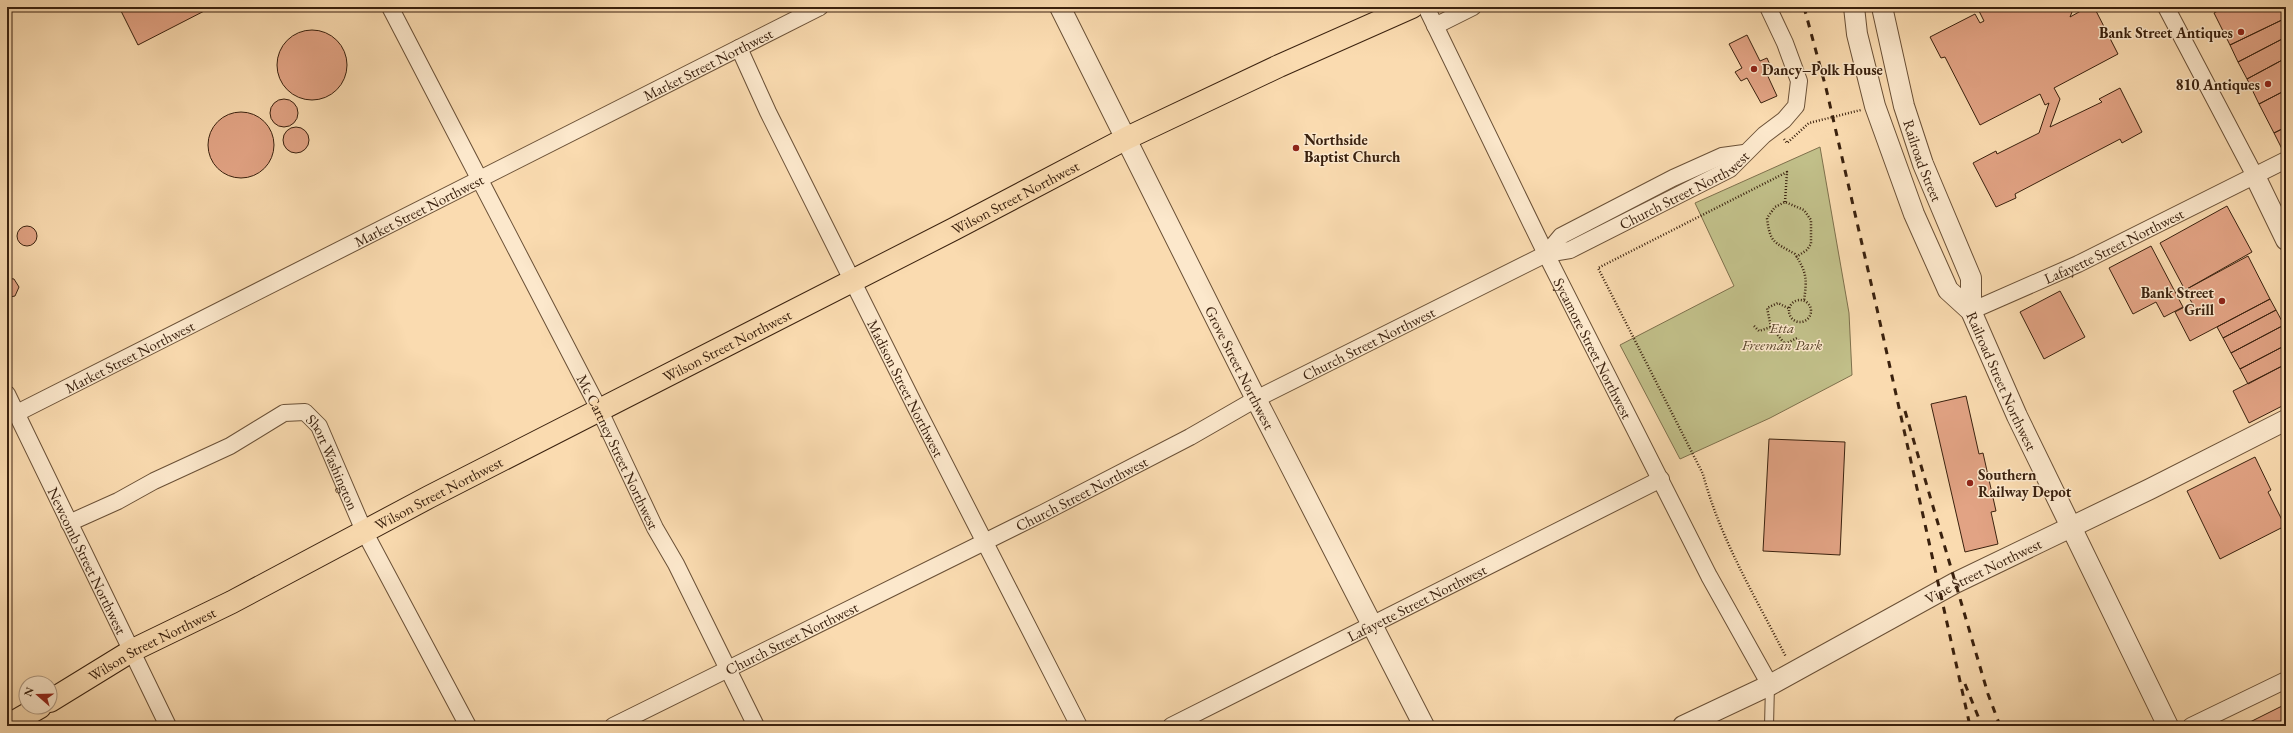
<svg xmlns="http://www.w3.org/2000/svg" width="2293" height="733" font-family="'EB Garamond',serif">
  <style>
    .green { fill: #c1bf89; stroke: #7e704c }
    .building { fill: #e2a384; stroke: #3a210e }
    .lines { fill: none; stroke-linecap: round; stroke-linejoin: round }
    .service-casing { stroke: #6a5036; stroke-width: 10 }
    .minor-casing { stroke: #6a5036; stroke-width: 18 }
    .tertiary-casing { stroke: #6a5036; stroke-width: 22 }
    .trunk-casing { stroke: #3a210e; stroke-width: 24 }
    .path { stroke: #3a210e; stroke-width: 2.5; stroke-dasharray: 1 2; stroke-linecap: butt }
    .service { stroke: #fce8cc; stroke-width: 8 }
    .minor { stroke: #fce8cc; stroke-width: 16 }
    .tertiary { stroke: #fce8cc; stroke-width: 20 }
    .trunk { stroke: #fadbb0; stroke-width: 22 }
    .rail { stroke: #3a210e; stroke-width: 3; stroke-dasharray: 7 7; stroke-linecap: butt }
    .path-bridge { stroke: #3a210e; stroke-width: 2.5; stroke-dasharray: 1 2; stroke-linecap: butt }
    .poi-dot { fill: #8f2418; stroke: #fce8cc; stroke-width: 1.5 }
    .labels { text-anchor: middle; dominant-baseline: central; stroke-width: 3; stroke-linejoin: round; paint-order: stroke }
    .poi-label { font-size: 15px; font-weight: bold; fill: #3a210e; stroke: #fce8cc; text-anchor: end }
    .street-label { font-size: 15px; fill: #3a210e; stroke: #fce8cc }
    .park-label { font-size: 15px; font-style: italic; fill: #5c482d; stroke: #fce8cc }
  </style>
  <rect width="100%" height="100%" fill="#fadbb0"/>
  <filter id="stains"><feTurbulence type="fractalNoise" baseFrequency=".005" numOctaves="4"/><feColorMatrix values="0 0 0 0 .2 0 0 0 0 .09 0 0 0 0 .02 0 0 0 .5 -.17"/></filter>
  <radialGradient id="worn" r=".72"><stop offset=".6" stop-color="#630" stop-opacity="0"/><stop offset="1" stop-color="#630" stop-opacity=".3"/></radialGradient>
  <path class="green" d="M1820,147L1849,313L1852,375L1770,418L1680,459L1620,345L1734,286L1695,203Z"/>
  <path class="building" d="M119,7H212L138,45Z
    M1986,7H2074L2070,17L2088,7H2094L2118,54L2054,88L2060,99L2050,127L2102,102L2099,99L2120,88L2142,132L2122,143L2120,139L2015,194L2016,198L1996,207L1973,163L1996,151L1997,154L2039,133L2049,103L2045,105L2040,94L1980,125L1945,57L1941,58L1930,37L1975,14L1980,23L1984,21L1979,11Z
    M2225,7H2280L2286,18L2230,45L2214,13Z
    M2286,18V37L2238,62L2230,45Z
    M277 65a35 35 0 1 1 70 0a35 35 0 1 1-70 0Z
    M1747,35L1760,61L1767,58L1771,67L1765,70L1777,96L1761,103L1747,78L1741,81L1735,72L1742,68L1729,44Z
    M2286,37V58L2247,79L2238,62Z
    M2286,58V90L2259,104L2247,79Z
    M2286,90V127L2274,133L2259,104Z
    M270 113a14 14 0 1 1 28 0a14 14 0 1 1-28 0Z
    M208 145a33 33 0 1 1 66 0a33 33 0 1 1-66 0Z
    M2286,127V149L2283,151L2274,133Z
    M283 140a13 13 0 1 1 26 0a13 13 0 1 1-26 0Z
    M2227,206L2252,252L2185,290L2160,243Z
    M17 236a10 10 0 1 1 20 0a10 10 0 1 1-20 0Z
    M2151,246L2183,307L2164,317L2156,302L2133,314L2109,268Z
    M2248,256L2270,299L2190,341L2175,312L2192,303L2185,290Z
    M7,278L14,279L19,287L15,296L10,297H7Z
    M2060,291L2085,337L2044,359L2020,312Z
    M2270,299L2276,310L2223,338L2217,327Z
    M2276,310L2284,325L2231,353L2223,338Z
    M2284,325L2286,329V345L2240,369L2231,353Z
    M2286,345V364L2248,384L2240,369Z
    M2286,364V404L2249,423L2233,391Z
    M1966,396L1979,454L1983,453L1996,511L1991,512L1998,544L1965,552L1931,404Z
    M1769,439L1845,442L1840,555L1763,551Z
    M2255,457L2271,490L2268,492L2285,526L2220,559L2187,491Z
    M2286,704V726H2242Z"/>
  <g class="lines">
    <g class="service-casing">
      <path id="service" d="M1769,726L1770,685"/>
    </g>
    <g class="minor-casing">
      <g id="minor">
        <path id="s1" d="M390,7L599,409L655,528L676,564L756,726"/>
        <path id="s2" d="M1426,7L1546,254L1709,576L1770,685"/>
        <path d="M2166,7L2255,176"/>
        <path d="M1435,26L1473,7"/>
        <path id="s3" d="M739,48L768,112L915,406L1079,726"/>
        <path d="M1546,254L1561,236L1673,178L1722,156L1744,153"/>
        <path id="s4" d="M1971,311L2078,264L2286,160"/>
        <path id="s5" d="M7,394L168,726"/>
        <path id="s6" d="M17,413L820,7"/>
        <path id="s7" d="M69,523L118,501L154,481L230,446L284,413L305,412L319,426L364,531L468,726"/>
        <path id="s8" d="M613,726L1043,513L1190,437L1256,399L1546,254L1570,250L1730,169L1764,135L1784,120L1796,106L1799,81L1785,43L1768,7"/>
        <path id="s9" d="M1171,726L1661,479"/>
        <path d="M2191,726L2286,680"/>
      </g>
    </g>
    <g class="tertiary-casing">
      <g id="tertiary">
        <path id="s10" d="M1060,7L1256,399L1424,726"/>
        <path id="s11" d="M1854,7L1857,34L1875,106L1914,214L1948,290L1971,311L2017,416L2168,726"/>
        <path id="s12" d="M1882,7L1904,106L1923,164L1971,278V311"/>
        <path d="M2255,176L2286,240"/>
        <path id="s13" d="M1683,726L1770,685L1955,583L2150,489L2286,420"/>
      </g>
    </g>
    <g class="trunk-casing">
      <g id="trunk">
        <path id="s14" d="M50,701L133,650L232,602L429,497L954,229L1127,138L1279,66L1412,7"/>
        <path d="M7,726L40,707"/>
      </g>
    </g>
    <path class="path" d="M1784,139L1787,143L1809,123L1813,122
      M1785,202L1787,172L1598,268L1703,474C1720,539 1756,598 1786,657
      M1796,257L1807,250L1811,244V220L1804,210L1785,202L1775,207L1767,218C1770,243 1774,242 1795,254C1807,273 1807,279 1804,301
      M1789 311a11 11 0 1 1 22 0a11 11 0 1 1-22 0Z
      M1754,326L1759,331L1771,327L1785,344L1797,338L1800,342
      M1771,327L1767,308L1778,303L1790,309"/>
    <use href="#service" class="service"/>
    <use href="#minor" class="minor"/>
    <use href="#tertiary" class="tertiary"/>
    <use href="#trunk" class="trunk"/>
    <path class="rail" d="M1804,7L1826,88L1877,309L1970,726
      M1905,411L1988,694L2000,726
      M1965,684L1982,726"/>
    <path class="path-bridge" d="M1813,122L1861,110"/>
  </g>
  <g class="poi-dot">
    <circle cx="2241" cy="32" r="4"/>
    <circle cx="1754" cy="69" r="4"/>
    <circle cx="2268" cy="84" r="4"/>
    <circle cx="1296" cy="148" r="4"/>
    <circle cx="2222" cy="301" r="4"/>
    <circle cx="1970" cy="483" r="4"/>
  </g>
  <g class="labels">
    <g class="poi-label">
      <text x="2233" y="32">Bank Street Antiques</text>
      <text x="1762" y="69" text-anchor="start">Dancy–Polk House</text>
      <text x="2260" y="84">810 Antiques</text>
      <text x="1304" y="139" text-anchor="start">Northside<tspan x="1304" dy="17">Baptist Church</tspan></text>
      <text x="2214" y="292">Bank Street<tspan x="2214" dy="17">Grill</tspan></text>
      <text x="1978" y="474" text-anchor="start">Southern<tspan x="1978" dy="17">Railway Depot</tspan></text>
    </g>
    <g class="street-label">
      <text stroke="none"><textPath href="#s6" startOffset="774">Market Street Northwest</textPath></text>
      <text stroke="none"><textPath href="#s12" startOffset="159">Railroad Street</textPath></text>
      <text stroke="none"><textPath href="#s8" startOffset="1199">Church Street Northwest</textPath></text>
      <text stroke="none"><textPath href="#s14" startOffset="1089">Wilson Street Northwest</textPath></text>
      <text stroke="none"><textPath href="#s6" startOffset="450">Market Street Northwest</textPath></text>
      <text stroke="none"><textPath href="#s4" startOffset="157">Lafayette Street Northwest</textPath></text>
      <text stroke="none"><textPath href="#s8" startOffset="847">Church Street Northwest</textPath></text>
      <text stroke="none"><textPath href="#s14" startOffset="765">Wilson Street Northwest</textPath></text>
      <text stroke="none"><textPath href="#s2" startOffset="380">Sycamore Street Northwest</textPath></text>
      <text stroke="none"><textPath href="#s6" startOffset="126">Market Street Northwest</textPath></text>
      <text stroke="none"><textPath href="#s10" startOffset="403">Grove Street Northwest</textPath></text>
      <text stroke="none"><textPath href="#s11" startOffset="407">Railroad Street Northwest</textPath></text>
      <text stroke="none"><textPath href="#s3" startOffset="379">Madison Street Northwest</textPath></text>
      <text stroke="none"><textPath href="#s1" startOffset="500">Mc Cartney Street Northwest</textPath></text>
      <text stroke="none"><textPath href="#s7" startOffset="321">Short Washington</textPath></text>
      <text stroke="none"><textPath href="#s14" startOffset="441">Wilson Street Northwest</textPath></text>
      <text stroke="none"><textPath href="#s8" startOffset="523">Church Street Northwest</textPath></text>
      <text stroke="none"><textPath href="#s5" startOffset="185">Newcomb Street Northwest</textPath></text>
      <text stroke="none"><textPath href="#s13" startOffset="338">Vine Street Northwest</textPath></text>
      <text stroke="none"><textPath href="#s9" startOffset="275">Lafayette Street Northwest</textPath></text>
      <text stroke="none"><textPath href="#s8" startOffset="199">Church Street Northwest</textPath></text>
      <text stroke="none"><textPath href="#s14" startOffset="117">Wilson Street Northwest</textPath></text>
    </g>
    <g class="park-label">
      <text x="1782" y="327">Etta<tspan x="1782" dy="17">Freeman Park</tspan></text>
    </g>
  </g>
  <rect width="2293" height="733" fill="none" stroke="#fadbb0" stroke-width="24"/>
  <rect x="8" y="8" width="2277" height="717" fill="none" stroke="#3a210e" stroke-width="2"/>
  <rect x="12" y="12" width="2269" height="709" fill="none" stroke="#3a210e"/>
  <g transform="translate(38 695) rotate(290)"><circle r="19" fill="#fce8cc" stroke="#ae9880"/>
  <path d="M0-3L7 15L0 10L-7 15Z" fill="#8f2418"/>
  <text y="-6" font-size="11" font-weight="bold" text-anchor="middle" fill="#3a210e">N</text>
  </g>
  <rect width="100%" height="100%" filter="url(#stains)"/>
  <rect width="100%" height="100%" fill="url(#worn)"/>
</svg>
